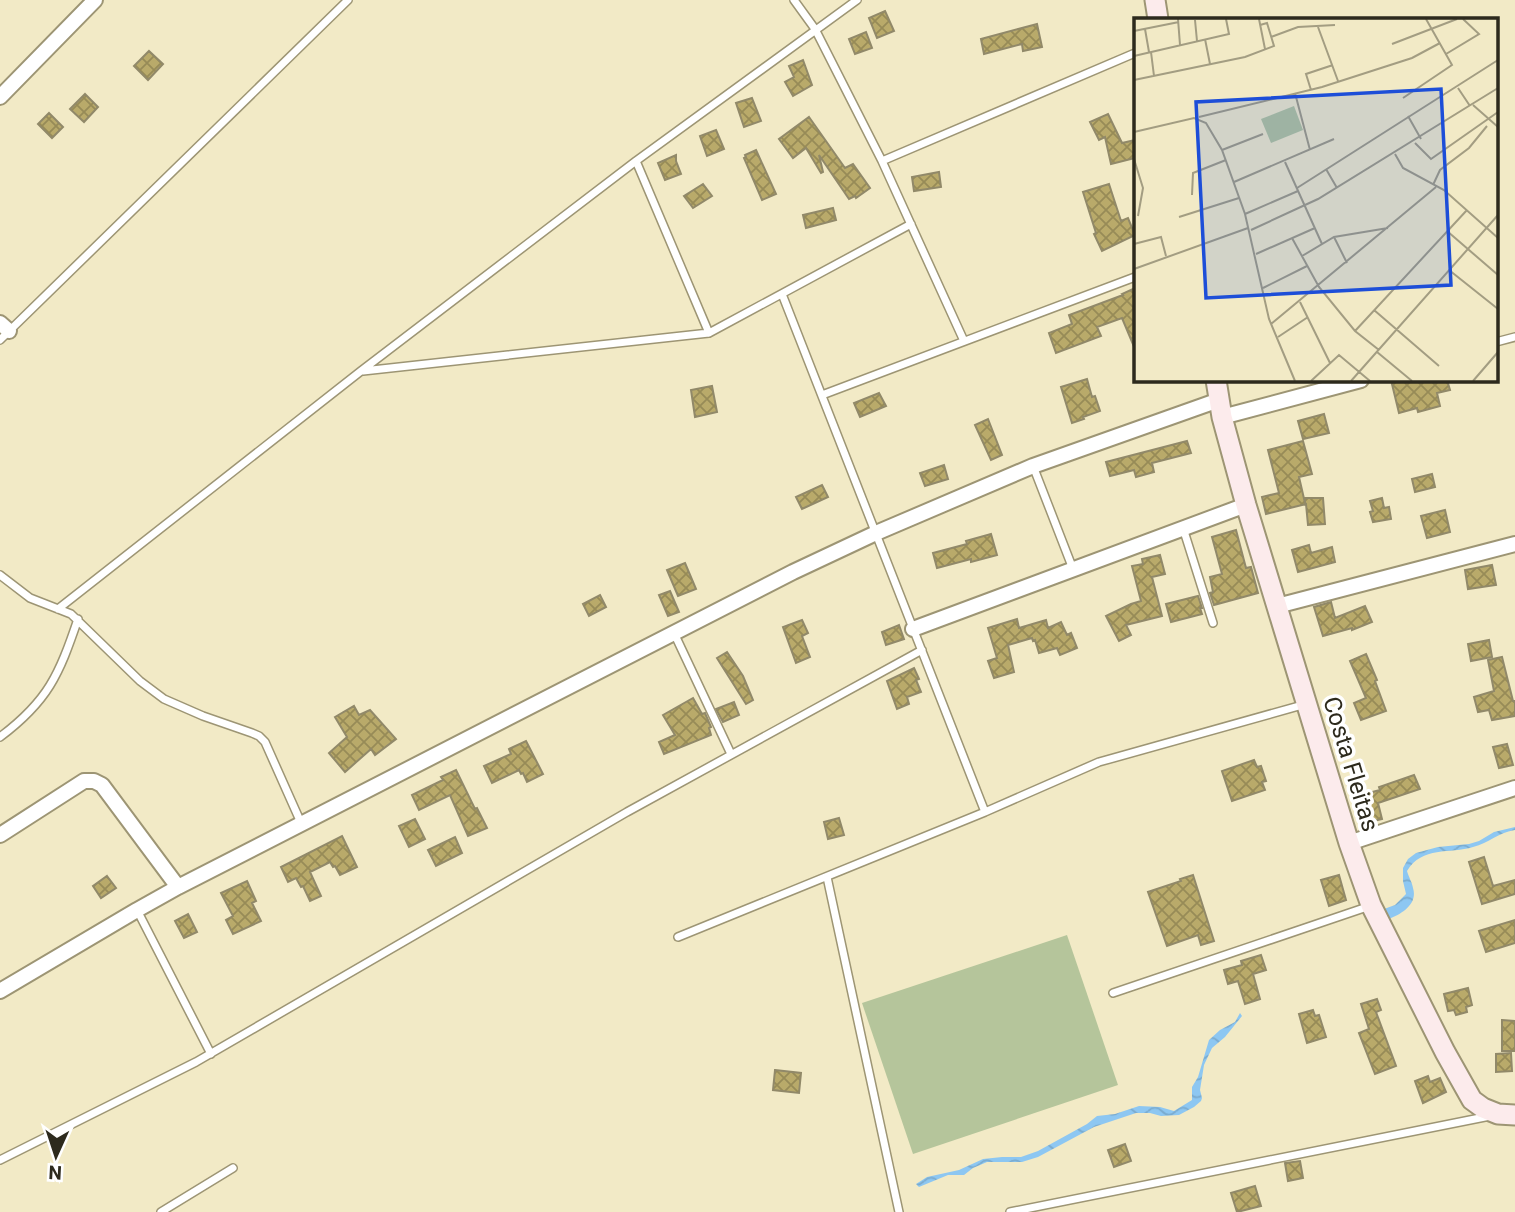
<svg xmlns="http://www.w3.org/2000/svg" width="1515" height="1212" font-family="Roboto,sans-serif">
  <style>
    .park { fill: #b5c59b }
    .water { fill: url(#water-waves) }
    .building { fill: url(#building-cross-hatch); stroke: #918969; stroke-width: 2 }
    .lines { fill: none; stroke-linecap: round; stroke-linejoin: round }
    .lane-casing { stroke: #9d9574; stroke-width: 10 }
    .street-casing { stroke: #9d9574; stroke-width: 18 }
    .secondary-casing { stroke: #9d9574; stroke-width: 23 }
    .lane { stroke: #fff; stroke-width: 7 }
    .street { stroke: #fff; stroke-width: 14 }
    .secondary { stroke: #fcebec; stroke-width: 19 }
    .labels { text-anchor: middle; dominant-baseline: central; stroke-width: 7; stroke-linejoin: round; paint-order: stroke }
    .street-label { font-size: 24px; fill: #2d2a1d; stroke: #fff }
    .inset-road { fill: none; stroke: #a39d82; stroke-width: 2 }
    .view { fill: #1d4ed8; fill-opacity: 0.15; stroke: #1d4ed8; stroke-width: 3.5 }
    .inset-edge { fill: none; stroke: #2d2a1d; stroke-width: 3.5 }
  </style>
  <defs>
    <pattern id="water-waves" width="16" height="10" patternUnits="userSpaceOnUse" patternTransform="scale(1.75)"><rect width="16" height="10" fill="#8dc7f2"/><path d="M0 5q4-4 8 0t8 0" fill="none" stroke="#7aabcf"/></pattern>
    <pattern id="building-cross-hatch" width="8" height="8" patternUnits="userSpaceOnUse" patternTransform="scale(1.75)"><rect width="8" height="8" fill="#b9aa6a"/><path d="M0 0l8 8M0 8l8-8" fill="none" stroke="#978b57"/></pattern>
  </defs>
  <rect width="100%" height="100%" fill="#f2eac6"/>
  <path class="park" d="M1067,935L1118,1085L913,1154L862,1003Z"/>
  <path class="water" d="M1515,827V830C1499,832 1489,843 1473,847C1450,854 1422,846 1407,871C1409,878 1412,882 1413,888C1418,904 1402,914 1389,919L1384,909L1395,905L1406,894L1403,881V868L1408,859L1416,853L1438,847L1469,844L1479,841L1494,832Z
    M1240,1013L1242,1016L1225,1037L1212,1048L1204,1065L1200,1090L1202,1098L1201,1101L1194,1107L1179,1115L1161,1116L1150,1113H1136L1094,1127L1038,1157L1022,1162H987L973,1168L964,1175H948L919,1187L916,1184L927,1177L959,1170L983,1159L1002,1157H1021L1038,1151L1087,1124L1097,1116L1115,1114L1139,1106L1160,1107L1174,1111L1192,1100V1087L1198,1077L1209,1040L1220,1030L1235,1022Z"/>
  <path class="building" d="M885,11L894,31L877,38L869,18Z
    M1037,24L1042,47L1023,51L1022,44L984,54L981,39Z
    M866,32L872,48L855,54L849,39Z
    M149,51L163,64L148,80L134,66Z
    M803,60L812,85L793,96L785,82L794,77L789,66Z
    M85,94L98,107L84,122L70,109Z
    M752,98L761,121L744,127L736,103Z
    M49,113L63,127L52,138L38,124Z
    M1108,114L1122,143L1135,140V158L1111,164L1105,137L1099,140L1090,122Z
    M809,117L845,168L853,164L870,188L856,198L855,196L849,199L819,155L823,172L821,173L806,148L793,158L779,139Z
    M716,130L724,149L707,156L700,136Z
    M756,150L776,194L762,200L744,158L746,157L745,155Z
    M676,155V161L681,174L665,180L658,163Z
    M939,172L941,187L914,191L912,177Z
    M703,184L712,196L693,208L684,196Z
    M1109,184L1121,221L1128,218L1135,235L1102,251L1094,234L1096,233L1083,192Z
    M833,208L836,220L806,228L803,215Z
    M1135,288V349L1122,318L1097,327L1101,336L1056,353L1049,333L1072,324L1069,315L1123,295L1122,294Z
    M1087,379L1092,397L1095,396L1100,411L1083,417L1084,419L1072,423L1061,387Z
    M1391,380H1447L1450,390L1437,393L1440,406L1418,412L1417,408L1399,413Z
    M712,386L717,412L695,417L691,390Z
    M879,393L886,406L860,417L854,403Z
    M1324,414L1329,433L1303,439L1298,421Z
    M988,419L1002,455L991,460L975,425Z
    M1187,441L1191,453L1152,463L1154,472L1136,477L1134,470L1110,476L1106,462Z
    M1303,441L1312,474L1299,477L1305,503V498H1323L1325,524L1308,525L1306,504L1266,514L1262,497L1279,493L1268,450Z
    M944,465L948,479L925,486L920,473Z
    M1432,474L1435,487L1415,492L1412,479Z
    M822,485L828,497L802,509L796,497Z
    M1382,498L1384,508L1389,507L1391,519L1373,522L1370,512L1373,511L1370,501Z
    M1445,510L1450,532L1427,538L1421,516Z
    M1236,530L1246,568L1251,567L1258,593L1214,605L1210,593L1213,592L1210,577L1222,574L1212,537Z
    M991,534L997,555L971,562V559L937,568L933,553L967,544L966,541Z
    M1309,545L1311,553L1332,547L1335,562L1298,572L1292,550Z
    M1160,555L1165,574L1152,577L1162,616L1126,625L1131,635L1119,641L1106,616L1131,604L1141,601L1132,566L1143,564L1142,559Z
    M685,563L696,589L678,596L667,570Z
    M1492,565L1496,585L1468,589L1465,570Z
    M670,591L679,612L668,616L659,595Z
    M600,595L606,607L589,616L583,604Z
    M1198,596L1202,608H1200L1202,614L1171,622L1166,604Z
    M1331,602L1335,618L1365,606L1372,622L1352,630V628L1323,636L1314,607Z
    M1017,619L1019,628L1046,620L1048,628L1061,622L1067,635L1071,633L1077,648L1060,655L1057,648L1039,653L1035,640L1033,641L1032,638L1008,645L1014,672L994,678L988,661L997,658L988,628Z
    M802,620L808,633L802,636L810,657L796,663L783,627Z
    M899,625L904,639L886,645L882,632Z
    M1489,640L1492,657L1471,661L1468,644Z
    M727,652L743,676L753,700L746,704L717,658Z
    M1366,654L1377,680L1375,681L1386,711L1361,720L1354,703L1366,698L1350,661Z
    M1502,657L1513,701H1515V716L1492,720L1489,710L1478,712L1474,697L1494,691L1488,660Z
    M914,668L919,679L916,680L921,692L907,697L909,704L897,709L887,681Z
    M693,698L702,714L705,713L711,727L709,728L711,735L664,754L659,742L675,735L663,715Z
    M734,702L739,715L723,722L716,709Z
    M354,706L359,715L370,710L396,739L375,755L371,749L345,772L329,753L347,737L335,717Z
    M526,741L543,774L527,782L523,773L521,774L519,770L492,783L484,766L511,754L509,749Z
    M1507,744L1513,765L1499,768L1493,747Z
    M1254,760L1257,767L1261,766L1266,781L1262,782L1265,790L1232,801L1222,771Z
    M456,770L475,809L477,808L487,828L468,836L450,795L419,810L412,795L443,780L441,777Z
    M1414,775L1420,789L1378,803L1382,819L1369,822L1361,795L1380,790L1379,787Z
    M839,818L844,835L828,839L824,822Z
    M415,819L425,839L409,847L399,826Z
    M342,836L357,867L340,875L335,866L333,867L330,862L310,872L321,896L310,901L303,886L301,887L296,878L288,882L281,867Z
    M455,837L462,853L436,866L428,850Z
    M1484,857L1493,886L1515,880V894L1482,904L1469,862Z
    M1193,875L1214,941L1201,945L1198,935L1167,946L1148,892L1181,881L1180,879Z
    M1339,875L1346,900L1329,906L1321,880Z
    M107,876L116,888L101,898L93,886Z
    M247,881L256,901L252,903L261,921L233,934L226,920L233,916L221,893Z
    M188,914L197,932L184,938L175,921Z
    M1515,920V943L1486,952L1479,931Z
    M1261,955L1266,970L1253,974L1260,999L1245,1004L1238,981L1228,984L1224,970L1242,965L1241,961Z
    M1468,988L1472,1005L1466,1007L1467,1012L1456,1015L1454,1010L1448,1011L1444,994Z
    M1377,999L1381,1010L1376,1012L1396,1066L1375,1074L1359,1033L1369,1029L1361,1004Z
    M1313,1010L1315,1016L1319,1015L1326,1037L1307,1043L1299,1014Z
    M1502,1020L1515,1021V1051H1502Z
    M1511,1053L1512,1071L1496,1072V1054Z
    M775,1070L801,1073L799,1093L773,1090Z
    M1428,1076L1430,1082L1440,1078L1446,1092L1423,1103L1415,1081Z
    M1125,1144L1131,1161L1114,1167L1108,1150Z
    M1300,1161L1303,1178L1288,1181L1285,1163Z
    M1255,1186L1261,1206L1237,1212L1231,1193Z"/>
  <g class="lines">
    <g class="lane-casing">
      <path id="lane" d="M794,0L815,29L882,161L964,341
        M636,161L709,333
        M882,161L1135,53
        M782,294L985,812
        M0,340L348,0
        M1496,342L1515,337
        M363,371L709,333L911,224
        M822,395L1135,277
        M1033,466L1073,569
        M1183,528L1213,623
        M0,575L30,598L71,614L140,681L164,699L203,716L252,733L259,736L265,742L302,825
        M58,609L361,371L636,161L857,0
        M674,633L731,754
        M0,737C48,701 59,675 78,619
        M827,877L899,1212
        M137,910L211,1054
        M678,937L985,812L1099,762L1306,704
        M1113,993L1370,906
        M0,1160L196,1062L627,812L922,650
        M161,1212L233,1168
        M1010,1212L1490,1116"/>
    </g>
    <g class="street-casing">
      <path id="street" d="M0,97L95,0
        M0,323L9,331
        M1222,417L1361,380
        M1277,606L1515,544
        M913,629L1246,505
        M0,835L84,781H94L102,785L178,887
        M1349,843L1515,788
        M0,991L137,910L178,887L793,572L876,533L1033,466L1219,400"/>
    </g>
    <g class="secondary-casing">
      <path id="secondary" d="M1155,0L1158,19
        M1216,380L1222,417L1246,505L1349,843L1371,905L1445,1052L1472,1100L1483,1108L1498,1114L1515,1115"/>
    </g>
    <use href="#lane" class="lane"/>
    <use href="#street" class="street"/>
    <use href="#secondary" class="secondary"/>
  </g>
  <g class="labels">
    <g class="street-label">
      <text transform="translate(1351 764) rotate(73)">Costa Fleitas</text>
    </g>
  </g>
  <g transform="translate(1134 18)">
    <rect width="364" height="364" fill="#f2eac6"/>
    <path d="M160,88L169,112L137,125L127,101Z" fill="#b5c59b"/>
    <path class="inset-road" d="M44,1L46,27M125,1L131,31M61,2L63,23M184,9L204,63M11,11L15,34M0,13L45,4M137,19L164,9L201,7M71,21L76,46M258,26L323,1M17,34L20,58M312,36L345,16L329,1M0,38L95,16L92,1M0,62L111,39L140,28L133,5L126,7M324,70L336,88M177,72L172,56L199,47M161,75L176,132M269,80L318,47L292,1M339,87L364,109M274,98L287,121M65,99L188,69L278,40L306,25M0,114L60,100L72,105L88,132L111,196L135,301L161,363M281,125L297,141L364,94M88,132L129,116M261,136L269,150L310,172L364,220M0,141L9,170L4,198M151,144L188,226M192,151L203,170M100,164L200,121M299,167L306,152L335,130L353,108M163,170L364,42M58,177L59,155L92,142M111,196L164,173M45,199L105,180M117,212L184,181L364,70M313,213L364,257M200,219L213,245M158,220L185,269L221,313L245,332M0,226L27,219L32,238M122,236L181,210M168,238L200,219L254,210M0,251L114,210M315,252L364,291M129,270L173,248M166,284L196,345M240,292L305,348M137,306L302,169M221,313L333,192M144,319L174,299M243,334L278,363M177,363L205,337L236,363M217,363L364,197M339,363L364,334"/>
    <path class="view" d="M307,71L317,267L72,280L62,84Z"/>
    <rect width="364" height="364" class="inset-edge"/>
  </g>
  <g transform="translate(56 1156) rotate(183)" stroke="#ffffff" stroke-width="5" paint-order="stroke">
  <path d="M0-5L12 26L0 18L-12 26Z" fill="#2d2a1d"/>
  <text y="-10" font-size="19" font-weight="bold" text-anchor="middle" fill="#2d2a1d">N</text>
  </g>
</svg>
